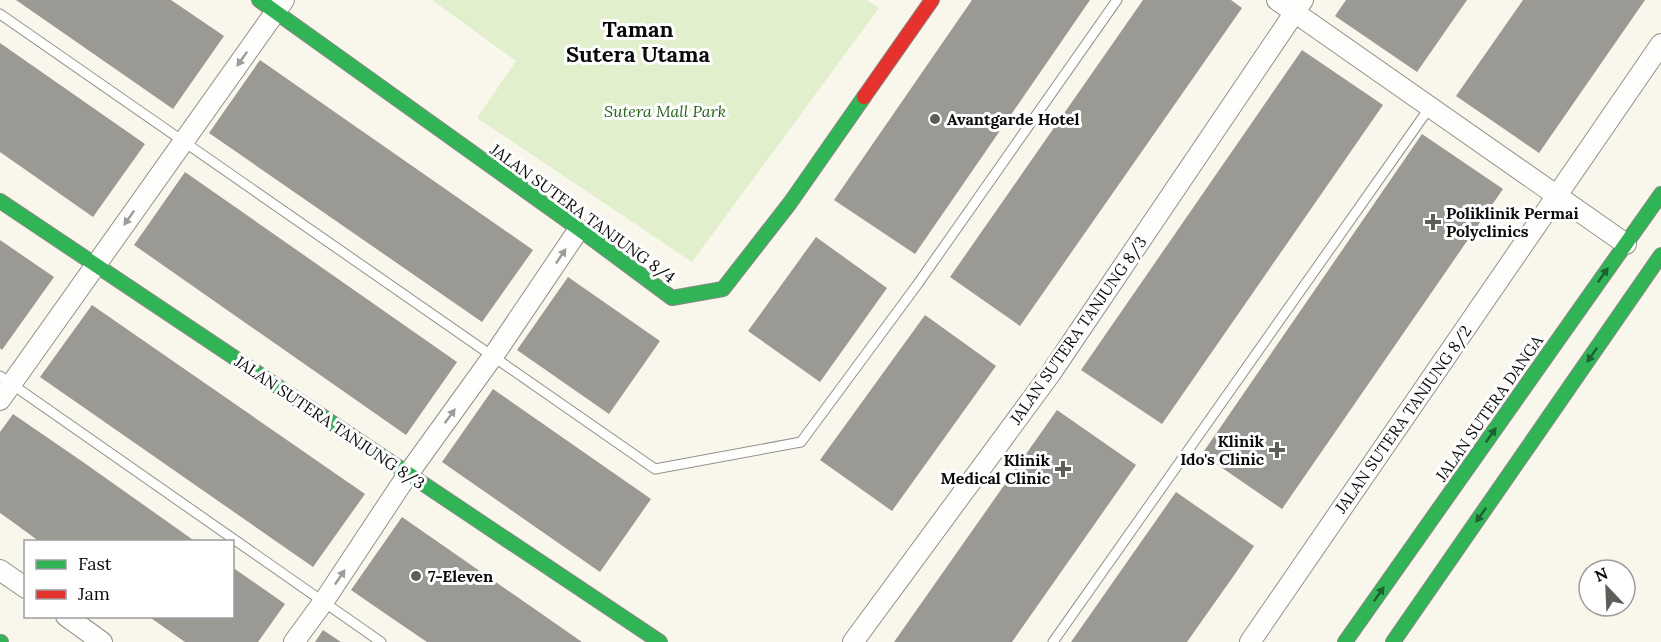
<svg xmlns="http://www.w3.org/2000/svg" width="1661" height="642" font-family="Lora,serif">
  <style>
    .green { fill: #e1efcc }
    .building { fill: #9b9993 }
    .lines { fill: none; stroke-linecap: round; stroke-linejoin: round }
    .lane-casing { stroke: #92918c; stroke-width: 11 }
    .street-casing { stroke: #92918c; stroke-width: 22 }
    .fast-casing { stroke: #888782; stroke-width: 16 }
    .jam-casing { stroke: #888782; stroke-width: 16 }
    .lane { stroke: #fefefc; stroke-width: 9 }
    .street { stroke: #fefefc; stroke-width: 20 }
    .fast { stroke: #30b455; stroke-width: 14 }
    .jam { stroke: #e5322d; stroke-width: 14 }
    .oneway { fill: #9c9c9b }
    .oneway2 { fill: #1d5f30 }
    .poi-dot { fill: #5e5d59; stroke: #fff; stroke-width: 2 }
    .labels { text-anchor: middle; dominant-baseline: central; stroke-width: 6; stroke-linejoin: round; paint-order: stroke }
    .park-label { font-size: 16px; font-style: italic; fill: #28601b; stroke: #fff }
    .poi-label { font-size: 16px; font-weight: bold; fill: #0a0a0a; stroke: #fff; text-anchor: start }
    .street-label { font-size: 16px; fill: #0a0a0a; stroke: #fff }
    .district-label { font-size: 22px; font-weight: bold; fill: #0a0a0a; stroke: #fff }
  </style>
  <rect width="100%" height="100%" fill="#f9f7ec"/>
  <path class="green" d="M432,0H867L879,8L692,262L477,118L516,61Z"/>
  <path class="building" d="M16,0H171L224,36L173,109Z
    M972,0H1090L915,254L834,200Z
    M1143,0H1231L1242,8L1020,326L950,277Z
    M1346,0H1467L1417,72L1335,16Z
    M1523,0H1645L1539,153L1456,96Z
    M0,43L145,144L93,217L0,152Z
    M1302,50L1383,105L1162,424L1081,370Z
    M260,60L533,250L482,322L209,133Z
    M1422,134L1503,189L1282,509L1202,454Z
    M185,172L457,362L406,435L134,245Z
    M816,237L887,288L820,382L748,331Z
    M0,240L54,277L2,350L0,348Z
    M568,277L660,341L609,414L517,350Z
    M92,305L365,494L313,567L40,377Z
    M925,315L996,366L892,511L820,460Z
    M493,389L651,499L600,572L442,462Z
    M1057,410L1136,465L1087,535L1012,642H894Z
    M13,414L83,462L196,542H40L10,520L0,513V432Z
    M1176,492L1254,546L1235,574L1187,642H1071Z
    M402,517L539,612L582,642H427L399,623L351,590Z
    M232,567L285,604L258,642H185L148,616H232Z
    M323,630L341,642H315Z"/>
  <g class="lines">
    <g class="lane-casing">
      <path id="lane" d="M0,14L655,469L801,442L917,285L1117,0
        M0,376L381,642
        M1053,642L1430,107"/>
    </g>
    <g class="street-casing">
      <path id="street" d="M1277,0L1626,244
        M0,400L284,0
        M0,570L26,588
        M66,616L102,642
        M294,642L324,601L408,474L496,352L579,229
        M853,642L1051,373L1303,0
        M1250,642L1661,44"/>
    </g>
    <g class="fast-casing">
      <path id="fast" d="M259,0L579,229L672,298L723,289L790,203L864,97
        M0,201L660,642
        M0,642H1
        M1345,642L1661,194
        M1393,642L1661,255"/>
    </g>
    <g class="jam-casing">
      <path id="jam" d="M864,97L932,0"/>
    </g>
    <use href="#lane" class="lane"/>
    <use href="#street" class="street"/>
    <use href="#fast" class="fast"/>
    <use href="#jam" class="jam"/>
  </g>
  <defs><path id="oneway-solid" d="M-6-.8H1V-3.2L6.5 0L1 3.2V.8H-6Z" transform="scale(1.5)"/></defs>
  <g class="oneway">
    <use href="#oneway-solid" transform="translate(242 59) rotate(125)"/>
    <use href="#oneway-solid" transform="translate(129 218) rotate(125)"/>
    <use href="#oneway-solid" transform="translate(561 256) rotate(-56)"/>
    <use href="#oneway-solid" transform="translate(450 416) rotate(-54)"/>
    <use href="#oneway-solid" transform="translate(340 577) rotate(-56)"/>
  </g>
  <g class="oneway2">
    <use href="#oneway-solid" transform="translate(1603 275) rotate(-55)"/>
    <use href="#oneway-solid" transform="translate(1592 355) rotate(125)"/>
    <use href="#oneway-solid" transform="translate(1491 435) rotate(-55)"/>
    <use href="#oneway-solid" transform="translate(1481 515) rotate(125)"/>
    <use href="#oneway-solid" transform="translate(1379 594) rotate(-55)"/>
  </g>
  <g class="poi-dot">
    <circle cx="935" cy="119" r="6"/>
    <path d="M1430 213h6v6h6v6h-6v6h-6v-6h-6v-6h6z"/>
    <path d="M1274 441h6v6h6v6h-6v6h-6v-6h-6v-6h6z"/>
    <path d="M1060 460h6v6h6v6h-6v6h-6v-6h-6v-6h6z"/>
    <circle cx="416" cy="576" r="6"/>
  </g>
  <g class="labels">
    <g class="park-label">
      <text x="665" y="111">Sutera Mall Park</text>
    </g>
    <g class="poi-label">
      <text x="947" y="119">Avantgarde Hotel</text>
      <text x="1446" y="213">Poliklinik Permai<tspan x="1446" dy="18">Polyclinics</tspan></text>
      <text x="1264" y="441" text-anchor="end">Klinik<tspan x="1264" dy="18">Ido's Clinic</tspan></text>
      <text x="1050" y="460" text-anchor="end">Klinik<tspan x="1050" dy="18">Medical Clinic</tspan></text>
      <text x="428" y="576">7-Eleven</text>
    </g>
    <g class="street-label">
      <text transform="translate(583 213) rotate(36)">JALAN SUTERA TANJUNG 8/4</text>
      <text transform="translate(1078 330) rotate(-55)">JALAN SUTERA TANJUNG 8/3</text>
      <text transform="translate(1489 408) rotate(-55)">JALAN SUTERA DANGA</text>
      <text transform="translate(1403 419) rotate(-55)">JALAN SUTERA TANJUNG 8/2</text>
      <text transform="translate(330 422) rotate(34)">JALAN SUTERA TANJUNG 8/3</text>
    </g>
    <g class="district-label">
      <text x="638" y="29">Taman<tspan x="638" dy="25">Sutera Utama</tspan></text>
    </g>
  </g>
  <rect x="24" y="540" width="210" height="78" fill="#ffffff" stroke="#9d9d9d" stroke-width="1.5"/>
  <rect x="36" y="560" width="30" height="9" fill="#30b455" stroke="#9d9d9d" stroke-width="1.5"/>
  <text x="78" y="570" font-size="18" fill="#0a0a0a">Fast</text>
  <rect x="36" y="590" width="30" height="9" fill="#e5322d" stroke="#9d9d9d" stroke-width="1.5"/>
  <text x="78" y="600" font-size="18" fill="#0a0a0a">Jam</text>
  <g transform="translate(1607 588) rotate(337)"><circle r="28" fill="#ffffff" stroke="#9d9d9d" stroke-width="1.5"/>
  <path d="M0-4.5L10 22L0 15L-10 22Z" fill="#5e5d59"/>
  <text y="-9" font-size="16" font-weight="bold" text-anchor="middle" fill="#0a0a0a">N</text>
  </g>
</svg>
